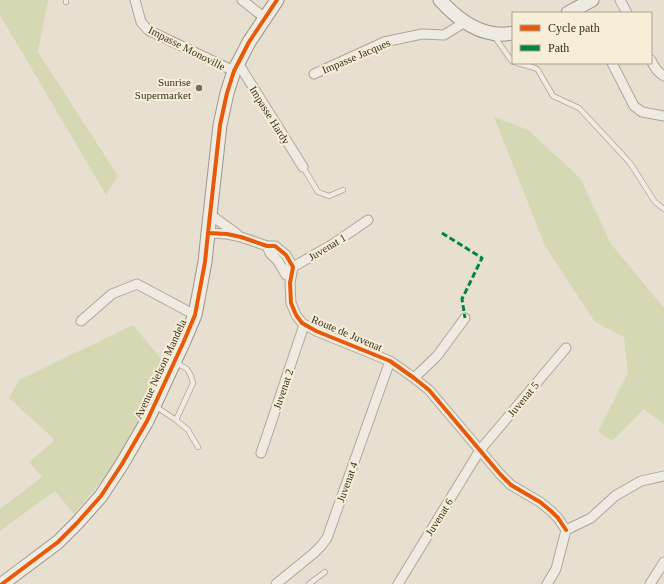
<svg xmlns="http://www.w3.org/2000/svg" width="664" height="584" font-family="Georgia,serif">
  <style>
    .green { fill: #d6d7b3 }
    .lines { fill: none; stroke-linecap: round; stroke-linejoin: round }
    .lane-casing { stroke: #ada599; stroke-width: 6 }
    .street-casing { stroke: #ada599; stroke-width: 11 }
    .secondary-casing { stroke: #9c958a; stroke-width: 15 }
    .lane { stroke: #efebe3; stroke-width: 4.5 }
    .street { stroke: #efebe3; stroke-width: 9 }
    .secondary { stroke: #efebe3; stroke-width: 13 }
    .quiet { stroke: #00873e; stroke-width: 3; stroke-dasharray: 6 3; stroke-linecap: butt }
    .cycleway-casing { stroke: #f7eed8; stroke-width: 6 }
    .cycleway { stroke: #e8590c; stroke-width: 4 }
    .poi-dot { fill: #786c5e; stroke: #f7eed8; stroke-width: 1.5 }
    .labels { text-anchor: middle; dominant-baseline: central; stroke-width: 4; stroke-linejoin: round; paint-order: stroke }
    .street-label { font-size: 11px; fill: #3d2e20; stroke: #f7eed8 }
    .poi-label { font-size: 11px; fill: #3d2e20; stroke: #f7eed8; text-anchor: end }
  </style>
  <rect width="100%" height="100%" fill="#e7e0d1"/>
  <path class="green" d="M0,0H48L38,52L118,176L106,195L0,15Z
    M494,117L528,130L580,178L611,244L664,308V424L644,409L612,441L598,431L628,373L624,337L595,322L545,246Z
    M133,325L162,360L170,359L123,455L74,514L55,491L0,531V509L42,477L29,462L55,440L9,398L19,380Z"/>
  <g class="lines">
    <g class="lane-casing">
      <path id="lane" d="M66,2V0
        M494,36L511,60L513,62
        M517,63L535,68L538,70L553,96L579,108L620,152L630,163L655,202L664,209
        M303,167L318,192L329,196L343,190
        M175,362L187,369L191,376L193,383L176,420
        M155,406L176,420L188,430L198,447
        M309,584L325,572"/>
    </g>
    <g class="street-casing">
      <path id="street" d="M135,0L141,22L148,30L234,71
        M242,0L265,18
        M620,0L627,13
        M651,60C654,67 657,72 664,76
        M238,63L303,167
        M612,63L634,106L642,112L664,116
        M314,74L384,42L422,34L444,35L465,22
        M211,215L237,234
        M208,233L227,234L241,237L267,246H275L286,255L293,267L290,283L291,303L296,315L302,323L316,331L390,361L414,378L429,390L500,474L511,485L540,502L551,511L558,518L566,530
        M267,246L270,253L278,261L286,275
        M284,270L293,267L333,244L368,220
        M81,321L112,294L137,284L195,315
        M414,378L437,356L465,318
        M261,453L304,325
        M566,530L591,518L615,496L641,481L664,476
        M276,584L314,553L321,546L327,538L390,361
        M398,584L480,450L566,348
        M547,584L556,569L566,530
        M650,584L664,562"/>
    </g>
    <g class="secondary-casing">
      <path id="secondary" d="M440,0C459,21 484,39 513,33
        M568,13L592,0
        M2,584L58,542L77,523L101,496L122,464L147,421L184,341L195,315L205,262L208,233L220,125L227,93L234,71L249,42L277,0"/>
    </g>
    <use href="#lane" class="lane"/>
    <use href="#street" class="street"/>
    <use href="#secondary" class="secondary"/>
    <path class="quiet" d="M442,233L482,258L462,299L465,318"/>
    <g class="cycleway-casing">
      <path id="cycleway" d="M208,233L227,234L241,237L267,246H275L286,255L293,267L290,283L291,303L296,315L302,323L316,331L390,361L414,378L429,390L500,474L511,485L540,502L551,511L558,518L566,530
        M2,584L58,542L77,523L101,496L122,464L147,421L184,341L195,315L205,262L208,233L220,125L227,93L234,71L249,42L277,0"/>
    </g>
    <use href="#cycleway" class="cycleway"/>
  </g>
  <circle class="poi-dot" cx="199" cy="88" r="4"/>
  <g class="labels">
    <g class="street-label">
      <text transform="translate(187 48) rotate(27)">Impasse Monoville</text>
      <text transform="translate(356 56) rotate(-23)">Impasse Jacques</text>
      <text transform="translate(270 115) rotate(58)">Impasse Hardy</text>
      <text transform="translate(327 247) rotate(-31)">Juvenat 1</text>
      <text transform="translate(347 333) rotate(23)">Route de Juvenat</text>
      <text transform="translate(160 369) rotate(-65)">Avenue Nelson Mandela</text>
      <text transform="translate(283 389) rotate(-71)">Juvenat 2</text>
      <text transform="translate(523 399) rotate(-50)">Juvenat 5</text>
      <text transform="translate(347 482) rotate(-70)">Juvenat 4</text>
      <text transform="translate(439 517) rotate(-58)">Juvenat 6</text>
    </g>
    <g class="poi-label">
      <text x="191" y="82">Sunrise<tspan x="191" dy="13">Supermarket</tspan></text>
    </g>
  </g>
  <rect x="512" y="12" width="140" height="52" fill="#f7eed8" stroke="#ada18e"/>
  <rect x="520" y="25" width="20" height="6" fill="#e8590c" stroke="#ada18e"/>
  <text x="548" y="32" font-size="12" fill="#3d2e20">Cycle path</text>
  <rect x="520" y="45" width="20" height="6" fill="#00873e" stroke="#ada18e"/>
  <text x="548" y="52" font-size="12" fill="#3d2e20">Path</text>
</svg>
